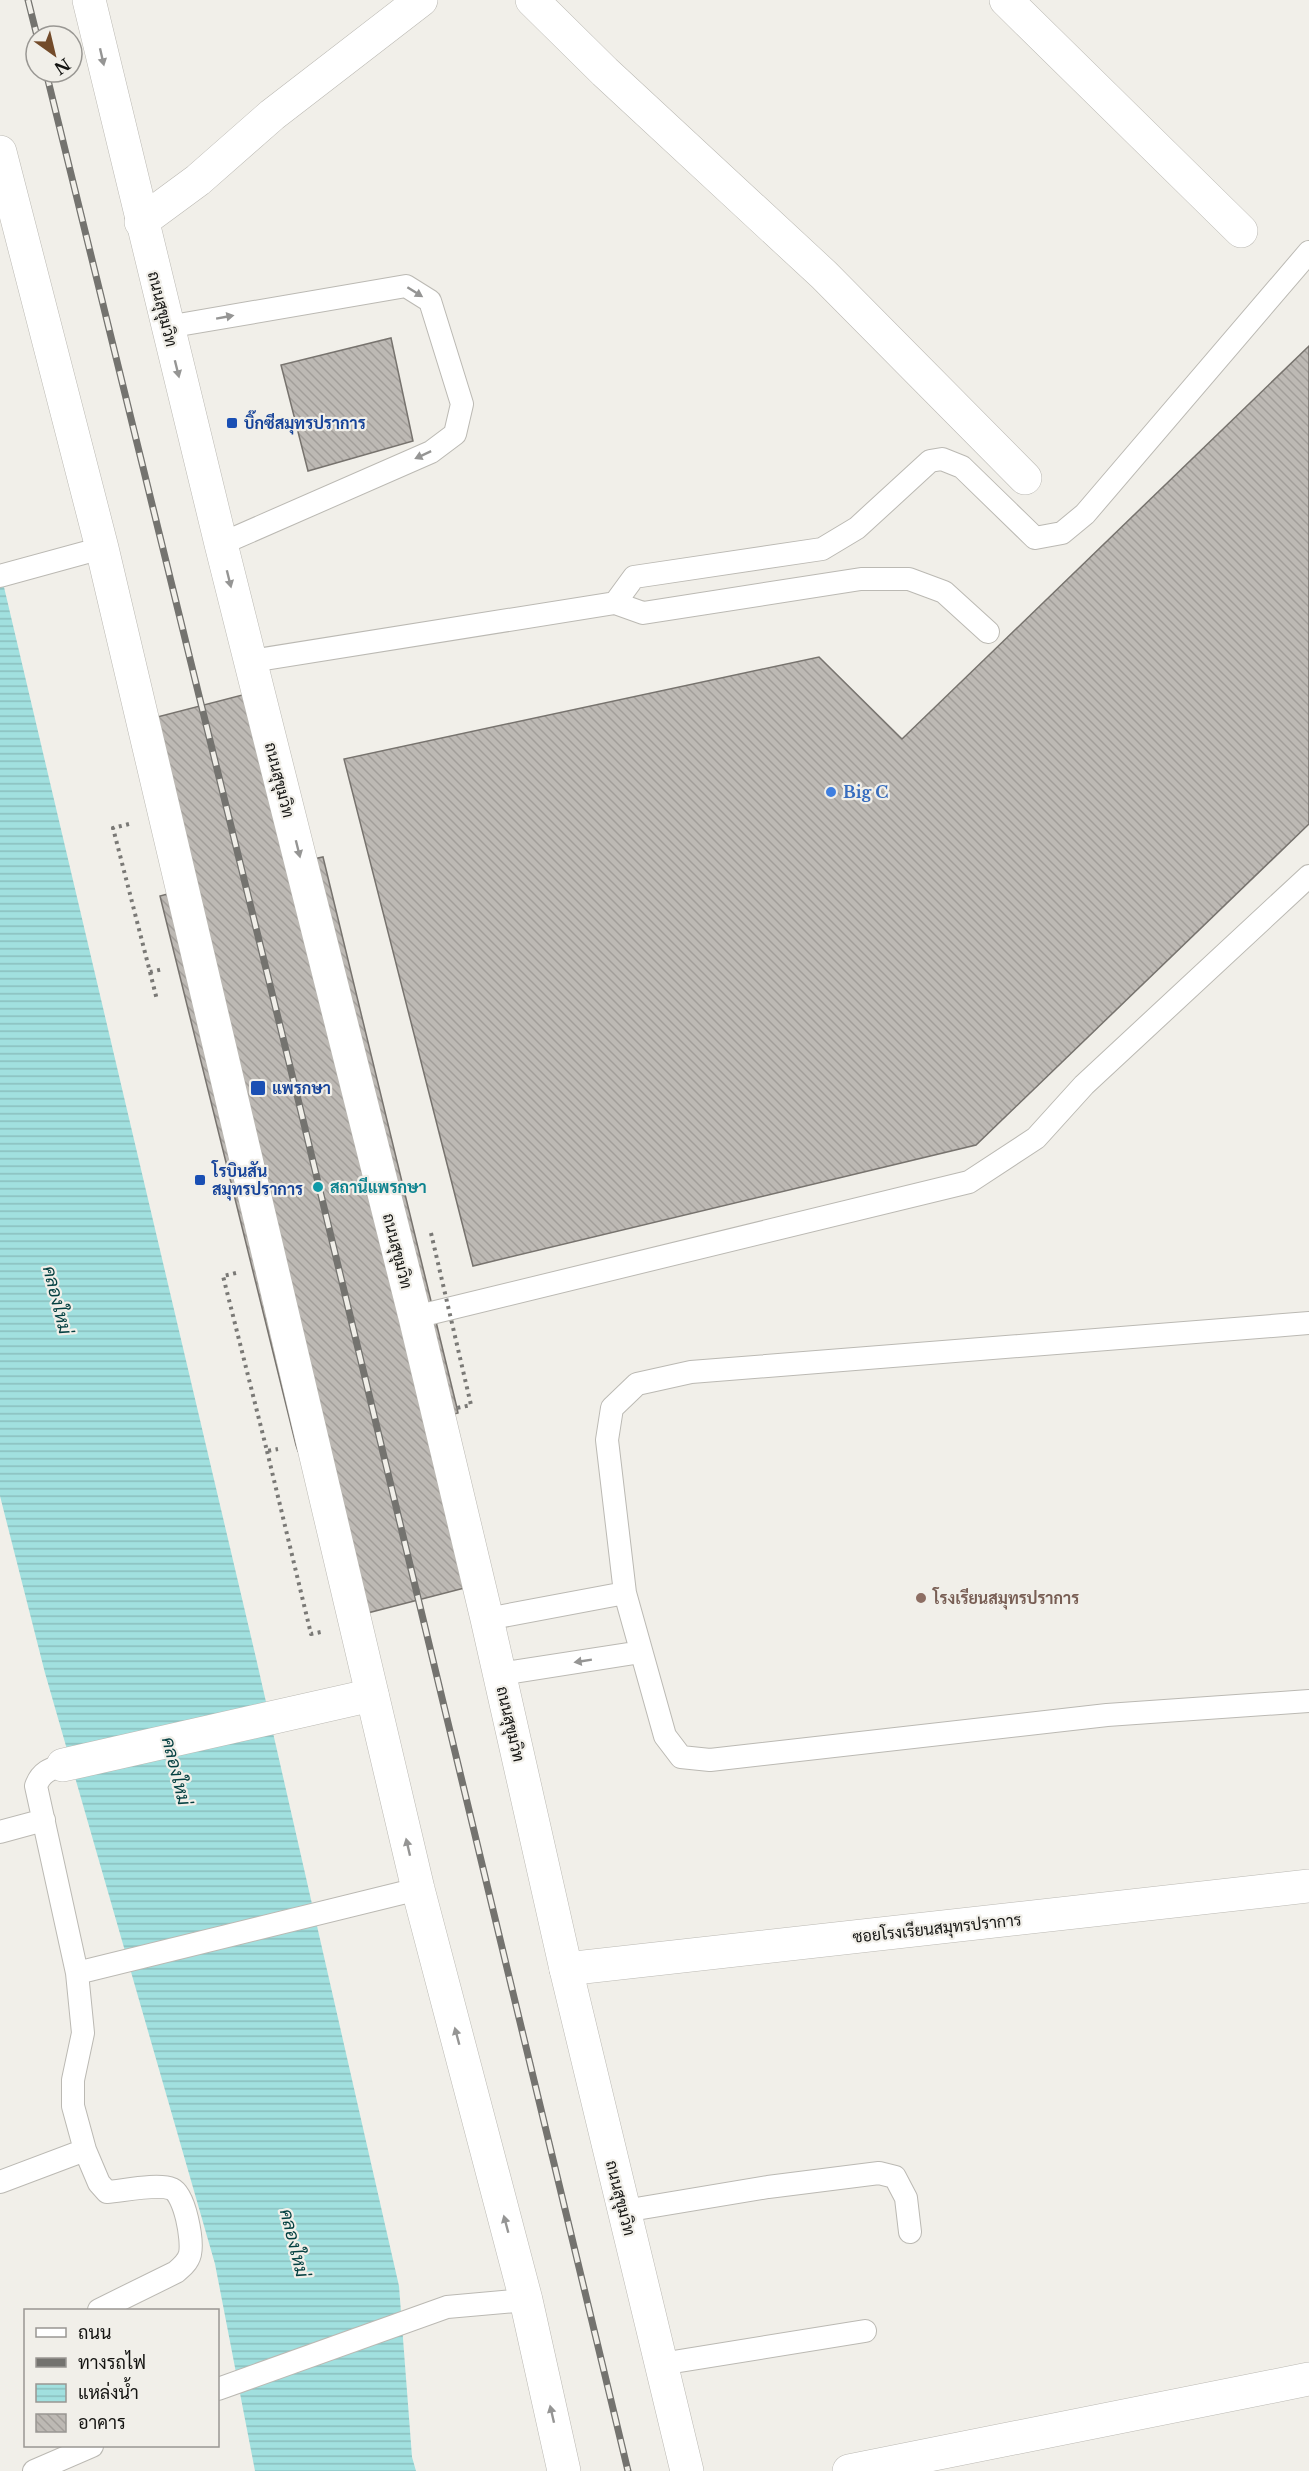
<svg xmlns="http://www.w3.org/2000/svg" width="1309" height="2471" font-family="'Libre Baskerville',Sarabun,serif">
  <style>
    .water { fill: url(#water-rules) }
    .building { fill: url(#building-back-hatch); stroke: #77736e; stroke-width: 1.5 }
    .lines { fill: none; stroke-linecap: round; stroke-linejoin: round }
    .lane-casing { stroke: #bbb9b3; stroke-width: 24 }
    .street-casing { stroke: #bbb9b3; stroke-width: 34 }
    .highway-casing { stroke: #bbb9b3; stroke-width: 34 }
    .path { stroke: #7a7976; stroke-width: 4; stroke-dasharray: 3 4.5; stroke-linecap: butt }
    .lane { stroke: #fff; stroke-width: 22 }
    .street { stroke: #fff; stroke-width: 33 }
    .highway { stroke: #fff; stroke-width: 33 }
    .rail-casing { stroke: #74736f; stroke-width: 7 }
    .rail { stroke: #f1efe9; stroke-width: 4.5; stroke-dasharray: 14; stroke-linecap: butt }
    .path-bridge { stroke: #7a7976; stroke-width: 4; stroke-dasharray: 3 4.5; stroke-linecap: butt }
    .oneway { fill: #959594 }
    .transit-dot { fill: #1a4fb4; stroke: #f1efe9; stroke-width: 2 }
    .shop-dot { fill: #3f7fe0; stroke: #f1efe9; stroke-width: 2 }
    .culture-dot { fill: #0f9aa8; stroke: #f1efe9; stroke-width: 2 }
    .education-dot { fill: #8d6e63; stroke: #f1efe9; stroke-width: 2 }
    .labels { text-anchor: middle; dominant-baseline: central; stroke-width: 4.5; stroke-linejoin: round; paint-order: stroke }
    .street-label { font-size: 16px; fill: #141412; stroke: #f1efe9 }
    .transit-label { font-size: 16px; font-weight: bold; fill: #164399; stroke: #f1efe9; text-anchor: start }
    .shop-label { font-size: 16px; font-weight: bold; fill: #366cbe; stroke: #f1efe9; text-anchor: start }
    .culture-label { font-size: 16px; font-weight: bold; fill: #0d838f; stroke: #f1efe9; text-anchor: start }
    .education-label { font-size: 16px; font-weight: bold; fill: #785e54; stroke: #f1efe9; text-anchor: start }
    .water-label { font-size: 18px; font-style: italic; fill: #044041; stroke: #f1efe9 }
  </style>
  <defs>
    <pattern id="water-rules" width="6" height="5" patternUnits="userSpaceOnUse" patternTransform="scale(1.5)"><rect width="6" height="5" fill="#a1e0df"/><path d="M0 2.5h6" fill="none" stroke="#8abfbe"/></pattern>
    <pattern id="building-back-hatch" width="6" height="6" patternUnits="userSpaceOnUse" patternTransform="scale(1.5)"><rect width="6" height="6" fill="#bdb9b4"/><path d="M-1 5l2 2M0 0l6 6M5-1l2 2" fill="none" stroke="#a29e9a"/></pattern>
  </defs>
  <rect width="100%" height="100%" fill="#f1efe9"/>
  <path class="water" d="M0,570L256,1658L399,2286L412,2457L416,2471H255L215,2264L45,1673L0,1496Z"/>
  <path class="building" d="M391,338L413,441L308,471L281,365Z
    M1309,346V824L976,1145L473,1266L344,759L819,657L902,739Z
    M266,689L304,861L323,857L457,1408L458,1413L443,1417L484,1583L352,1617L311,1448L298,1451L296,1445L160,896L175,892L134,723Z"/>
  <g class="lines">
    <g class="lane-casing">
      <path id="lane" d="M167,327L406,286L430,301L462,404L455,434L431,452L221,544
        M0,576L102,548
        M615,603L634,577L822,549L857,528L930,461L942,459L962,467L1035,538L1062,533L1085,514L1309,252
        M251,661L615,603L643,613L861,579H909L944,592L988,632
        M415,1317L969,1182L1036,1138L1084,1085L1309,876
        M1309,1323L691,1372L637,1384L612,1408L607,1440L625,1593L665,1736L681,1757L710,1760L1107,1715L1309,1701
        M487,1619L625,1593
        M500,1674L641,1652
        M63,1765C50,1769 41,1772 36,1786L77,1973L83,2033L73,2080V2106L85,2150L99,2183L107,2192C122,2191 158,2183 172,2189C185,2195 193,2240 190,2254C188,2262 182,2267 176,2272L99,2310
        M0,1832L44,1820
        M77,1973L418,1889
        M0,2182L85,2150
        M624,2211L768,2187L879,2173L895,2177L906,2198L910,2232
        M661,2364L865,2331
        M218,2389L447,2307L526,2300
        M34,2471L92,2446"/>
    </g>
    <g class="street-casing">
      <path id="street" d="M532,0L605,72L824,275L1025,478
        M1006,0L1241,231
        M141,222L198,180L272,115L421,0
        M63,1765L372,1695
        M566,1969L1309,1886
        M849,2471L1309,2379"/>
    </g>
    <g class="highway-casing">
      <path id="highway" d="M89,0L221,544L415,1317L487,1619L566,1969L687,2471
        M0,152L102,548L418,1889L526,2300L564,2471"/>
    </g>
    <path class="path" d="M129,824L113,828L150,972L163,969
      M150,972L157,1000
      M236,1273L223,1276L267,1451L278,1449
      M267,1451L311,1634L321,1632"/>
    <use href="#lane" class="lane"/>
    <use href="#street" class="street"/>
    <use href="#highway" class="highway"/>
    <g class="rail-casing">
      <path id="rail" d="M28,0L37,36
        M46,72L297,1095L628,2471"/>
    </g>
    <use href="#rail" class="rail"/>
    <path class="path-bridge" d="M431,1233L471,1405L457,1408"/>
  </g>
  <defs><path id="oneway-solid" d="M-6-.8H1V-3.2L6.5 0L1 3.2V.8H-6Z" transform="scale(1.5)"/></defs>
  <g class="oneway">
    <use href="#oneway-solid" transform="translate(102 57) rotate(77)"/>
    <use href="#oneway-solid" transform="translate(415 292) rotate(32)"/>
    <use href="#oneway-solid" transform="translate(225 317) rotate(-10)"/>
    <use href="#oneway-solid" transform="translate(177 369) rotate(76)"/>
    <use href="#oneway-solid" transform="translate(423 455) rotate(155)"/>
    <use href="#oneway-solid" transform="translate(229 579) rotate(76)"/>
    <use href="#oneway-solid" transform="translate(298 849) rotate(76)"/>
    <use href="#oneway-solid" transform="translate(583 1661) rotate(171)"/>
    <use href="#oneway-solid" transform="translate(408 1847) rotate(-103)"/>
    <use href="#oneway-solid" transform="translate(457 2036) rotate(-105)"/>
    <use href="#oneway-solid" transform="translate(506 2224) rotate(-105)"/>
    <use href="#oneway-solid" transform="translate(552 2414) rotate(-103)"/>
  </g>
  <g class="transit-dot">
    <rect x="226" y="417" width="12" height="12" rx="3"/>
    <rect x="250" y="1080" width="16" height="16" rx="3"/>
    <rect x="194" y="1174" width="12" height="12" rx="3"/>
  </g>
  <circle class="shop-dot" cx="831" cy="792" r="6"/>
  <circle class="culture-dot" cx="318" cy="1187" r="6"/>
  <circle class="education-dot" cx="921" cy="1598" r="6"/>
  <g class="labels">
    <g class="street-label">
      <text transform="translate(163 309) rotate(76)">ถนนสุขุมวิท</text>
      <text transform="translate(280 780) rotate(76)">ถนนสุขุมวิท</text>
      <text transform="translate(398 1251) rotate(76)">ถนนสุขุมวิท</text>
      <text transform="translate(511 1724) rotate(77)">ถนนสุขุมวิท</text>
      <text transform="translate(937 1928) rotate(-6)">ซอยโรงเรียนสมุทรปราการ</text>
      <text transform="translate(621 2198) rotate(76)">ถนนสุขุมวิท</text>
    </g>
    <g class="transit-label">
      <text x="244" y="423">บิ๊กซีสมุทรปราการ</text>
      <text x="272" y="1088">แพรกษา</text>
      <text x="212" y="1171">โรบินสัน<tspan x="212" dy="18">สมุทรปราการ</tspan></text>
    </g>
    <g class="shop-label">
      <text x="843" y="792">Big C</text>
    </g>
    <g class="culture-label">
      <text x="330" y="1187">สถานีแพรกษา</text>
    </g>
    <g class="education-label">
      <text x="933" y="1598">โรงเรียนสมุทรปราการ</text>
    </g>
    <g class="water-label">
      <text transform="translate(57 1300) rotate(76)">คลองใหม่</text>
      <text transform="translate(176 1771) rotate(76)">คลองใหม่</text>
      <text transform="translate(294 2243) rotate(76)">คลองใหม่</text>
    </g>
  </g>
  <rect x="24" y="2309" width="195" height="138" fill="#f1efe9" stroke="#999793" stroke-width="1.5"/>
  <rect x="36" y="2328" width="30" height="9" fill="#ffffff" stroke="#999793" stroke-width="1.5"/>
  <text x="78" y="2339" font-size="18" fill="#141412">ถนน</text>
  <rect x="36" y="2358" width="30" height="9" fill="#74736f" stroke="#999793" stroke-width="1.5"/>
  <text x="78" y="2369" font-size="18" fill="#141412">ทางรถไฟ</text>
  <rect x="36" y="2384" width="30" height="18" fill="url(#water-rules)" stroke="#999793" stroke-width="1.5"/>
  <text x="78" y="2399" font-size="18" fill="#141412">แหล่งน้ำ</text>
  <rect x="36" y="2414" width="30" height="18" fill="url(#building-back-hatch)" stroke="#999793" stroke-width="1.5"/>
  <text x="78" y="2429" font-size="18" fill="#141412">อาคาร</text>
  <g transform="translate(54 54) rotate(146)"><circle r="28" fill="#f1efe9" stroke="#999793" stroke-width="1.5"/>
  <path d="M0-4.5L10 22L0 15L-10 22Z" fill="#734b2a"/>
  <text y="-9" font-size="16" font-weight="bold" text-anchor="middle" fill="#141412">N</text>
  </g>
</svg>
